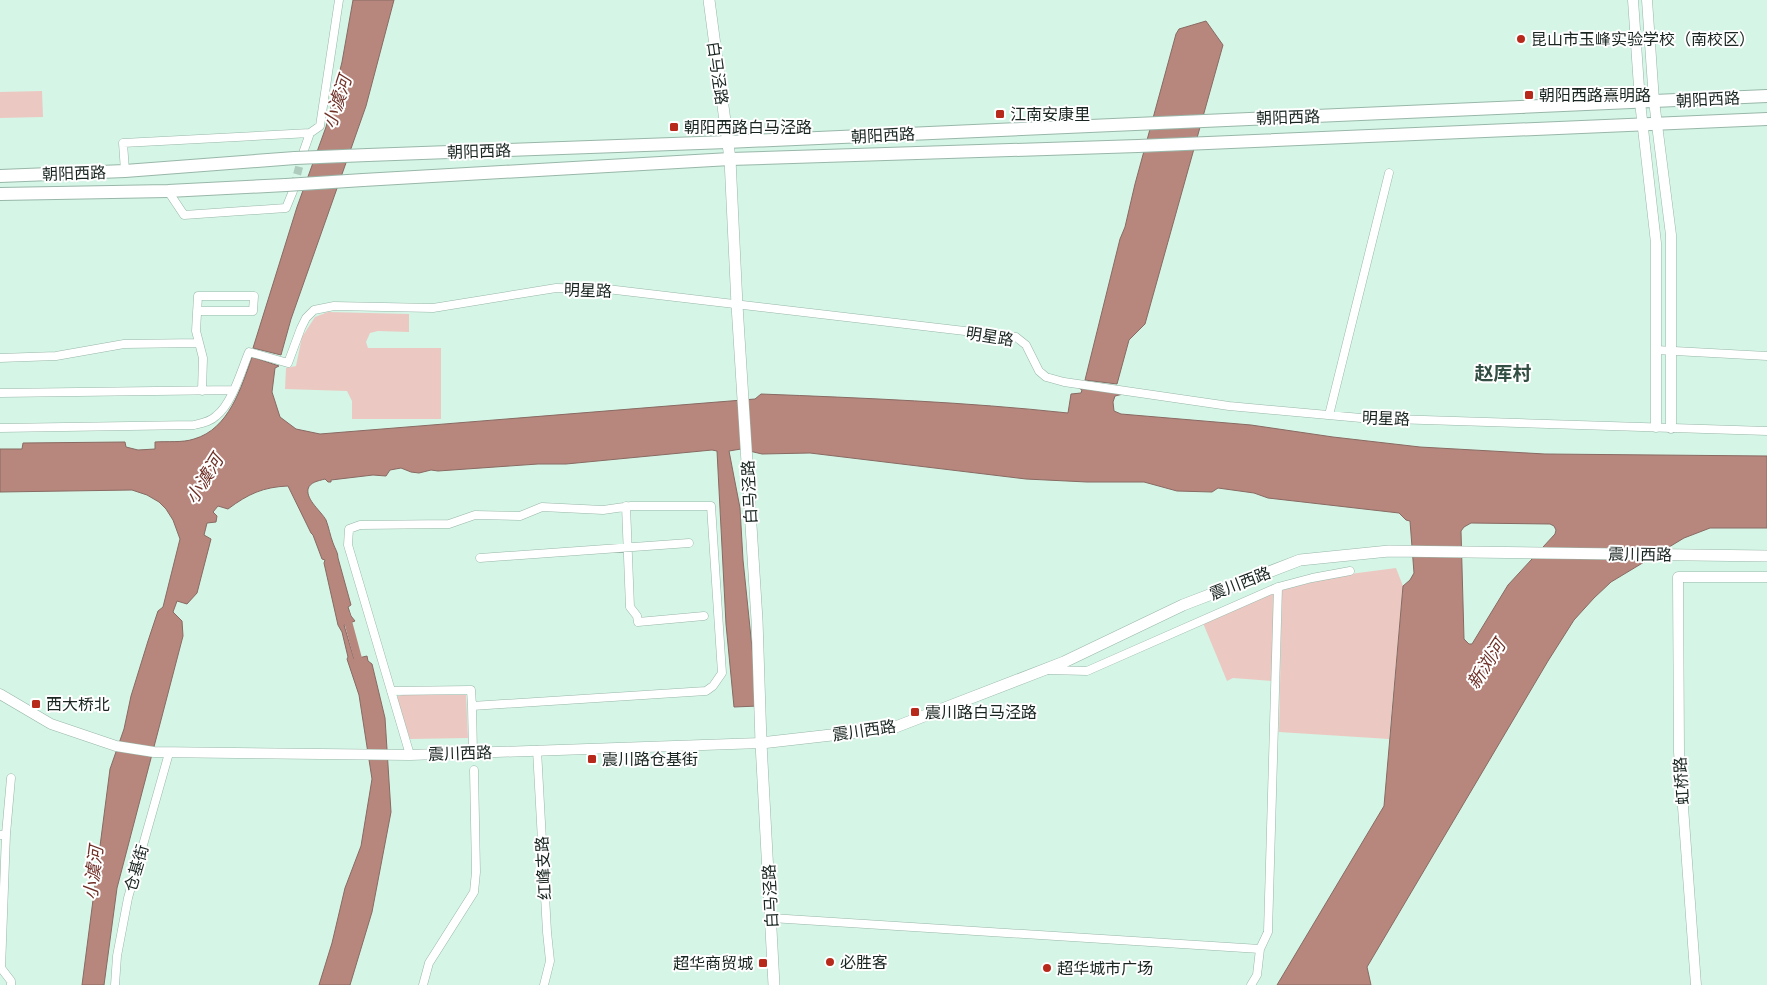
<svg xmlns="http://www.w3.org/2000/svg" width="1767" height="985" font-family="Inter,'Noto Sans SC',sans-serif">
  <style>
    .green { fill: #ebc9c2 }
    .water { fill: #b7877e; stroke: #886a62; fill-rule: evenodd }
    .lines { fill: none; stroke-linecap: round; stroke-linejoin: round }
    .canal { stroke: #b7877e; stroke-width: 8 }
    .minor-tunnel { stroke: #afcbbe; stroke-width: 8; stroke-dasharray: 8 4; stroke-linecap: butt }
    .minor-casing { stroke: #98b7a9; stroke-width: 9 }
    .tertiary-casing { stroke: #98b7a9; stroke-width: 11 }
    .secondary-casing { stroke: #98b7a9; stroke-width: 12 }
    .primary-casing { stroke: #98b7a9; stroke-width: 14 }
    .minor { stroke: #fff; stroke-width: 8 }
    .tertiary { stroke: #fff; stroke-width: 10 }
    .secondary { stroke: #fff; stroke-width: 11 }
    .primary { stroke: #fff; stroke-width: 12 }
    .primary-bridge-casing { stroke: #98b7a9; stroke-width: 14; stroke-linecap: butt }
    .primary-bridge { stroke: #fff; stroke-width: 12 }
    .poi-dot { fill: #b72a1b; stroke: #fff; stroke-width: 2 }
    .labels { text-anchor: middle; dominant-baseline: central; stroke-width: 4; stroke-linejoin: round; paint-order: stroke }
    .poi-label { font-size: 16px; fill: #192520; stroke: #fff; text-anchor: start }
    .street-label { font-size: 16px; fill: #192520; stroke: #fff }
    .water-label { font-size: 18px; font-style: italic; fill: #6e3027; stroke: #fff }
    .quarter-label { font-size: 19px; font-weight: bold; fill: #334f43; stroke: #fff }
  </style>
  <rect width="100%" height="100%" fill="#d5f5e6"/>
  <path class="green" d="M42,91L43,117L0,118V92Z
    M328,312L409,314V332L378,331L370,333L366,342L368,348H441V419H352V401L347,391L285,389L286,368L296,366L302,337L315,317Z
    M1396,568L1403,586L1389,739L1279,732L1282,589L1350,574Z
    M1274,592L1272,681L1233,678L1227,681L1203,623Z
    M405,694L466,695L468,738L410,739L396,697Z"/>
  <path class="water" d="M353,0H394L366,106L291,319L281,355L253,348L297,207L326,127L342,62Z
    M1206,21L1223,45L1145,324L1129,340L1117,384L1085,380L1120,239L1125,227L1135,184L1176,34L1179,29Z
    M252,357L279,366L275,368L272,392L280,417L296,429L320,434L755,399L761,394C863,398 966,402 1068,413L1071,394L1081,393L1082,390L1079,388L1123,394L1115,396L1113,402L1114,411L1121,414L1251,425L1333,437L1420,447L1545,454L1767,456V528H1710L1684,538L1611,582L1594,598L1574,620L1548,661L1367,967L1371,985H1277L1384,806L1403,586L1410,580L1414,573L1410,521L1406,520L1399,513L1268,498L1254,493L1218,488L1212,492L1177,491L1144,482H1087L1026,479L810,453L762,454L741,449L729,451L740,508L743,560L758,706L734,707L726,624L717,451L712,450L566,464H538L438,471L431,470L419,473L411,472L401,468L390,470L386,476L373,475L331,480V482H328L325,479C318,481 310,482 308,489C306,500 321,511 326,520C329,528 330,535 333,543C335,549 338,552 338,558L351,605L348,607L351,616L355,621L344,625L354,659L367,656L368,661L372,664L385,718L391,812L372,912L350,985H319L332,943L345,888L361,846L372,779L359,695L347,659L348,657L342,632L338,625L324,563L325,560L322,559L313,535L311,533L288,486C263,487 248,494 228,509L218,506L213,512L217,516L216,522L207,523L204,535L211,539L197,593L187,604L177,601L173,612L182,621L183,636L117,888L104,985H82L110,769L124,729L131,696L148,641L158,611L163,607L180,539L173,520L166,509L159,502L147,495L132,490L0,492V449H22L23,443L125,442L126,447L138,450L155,449V442C168,441 182,443 194,439C229,429 241,388 252,357ZM1471,523L1550,524L1554,526L1556,530L1555,534L1508,585L1472,644H1469L1464,639L1461,531L1464,527Z"/>
  <g class="lines">
    <path class="canal" d="M346,614L360,666"/>
    <path class="minor-tunnel" d="M294,186L302,156"/>
    <g class="minor-casing">
      <path id="minor" d="M303,153L310,133
        M125,171L123,143L310,133L320,126L339,0
        M168,191L184,215L286,208L293,191
        M197,311H253L254,296H198L196,331L203,358L202,391
        M1656,350L1767,356
        M0,358L56,356L124,344L199,343
        M0,393L233,390
        M1329,415L1389,173
        M0,428L194,425C202,423 210,422 216,416C232,404 241,371 249,352L288,363L301,328L306,318L314,310L334,306L433,308L556,288L607,289L1016,337L1026,345L1039,371L1046,377L1064,382L1229,406L1361,418L1767,431
        M626,506L630,607L637,616L638,622L704,616
        M480,558L689,543
        M1048,670L1087,671L1278,587L1312,578L1350,571
        M391,691L471,690L472,706
        M537,750L547,932L550,961L544,985
        M410,755L348,545L349,529L360,525L449,524L475,515L520,516L542,507L603,510L631,506H711L722,673L713,686L706,691L472,706L473,753
        M6,834L11,778
        M0,835L6,834L1,968L11,981V985
        M771,918L1260,949L1257,975L1251,985
        M1260,949L1268,932L1278,587
        M115,985L117,956L128,898L169,753
        M423,985L429,963L474,892L476,872L474,770"/>
    </g>
    <g class="tertiary-casing">
      <path id="tertiary" d="M1633,0L1640,102L1656,243V427
        M1647,0L1654,101L1671,235V428
        M0,694L51,724L116,746L154,752L410,755L761,743
        M1696,985L1679,752L1678,577H1767"/>
    </g>
    <g class="secondary-casing">
      <path id="secondary" d="M709,0L730,159L737,305L757,620L761,743L774,985
        M761,743L893,728L1064,662L1183,605L1300,560L1389,551L1767,556"/>
    </g>
    <g class="primary-casing">
      <path id="primary" d="M368,155L727,142L1767,96
        M0,176L125,171L295,158
        M363,180L730,159L1138,146L1767,119
        M0,194L168,191L286,185"/>
    </g>
    <use href="#minor" class="minor"/>
    <use href="#tertiary" class="tertiary"/>
    <use href="#secondary" class="secondary"/>
    <use href="#primary" class="primary"/>
    <g class="primary-bridge-casing">
      <path id="primary-bridge" d="M295,158L368,155
        M286,185L363,180"/>
    </g>
    <use href="#primary-bridge" class="primary-bridge"/>
  </g>
  <g class="poi-dot">
    <circle cx="1521" cy="39" r="5"/>
    <rect x="1524" y="90" width="10" height="10" rx="2.5"/>
    <rect x="995" y="109" width="10" height="10" rx="2.5"/>
    <rect x="669" y="122" width="10" height="10" rx="2.5"/>
    <rect x="31" y="699" width="10" height="10" rx="2.5"/>
    <rect x="910" y="707" width="10" height="10" rx="2.5"/>
    <rect x="587" y="754" width="10" height="10" rx="2.5"/>
    <circle cx="830" cy="962" r="5"/>
    <rect x="758" y="958" width="10" height="10" rx="2.5"/>
    <circle cx="1047" cy="968" r="5"/>
  </g>
  <g class="labels">
    <g class="poi-label">
      <text x="1531" y="39">昆山市玉峰实验学校（南校区）</text>
      <text x="1539" y="95">朝阳西路熹明路</text>
      <text x="1010" y="114">江南安康里</text>
      <text x="684" y="127">朝阳西路白马泾路</text>
      <text x="46" y="704">西大桥北</text>
      <text x="925" y="712">震川路白马泾路</text>
      <text x="602" y="759">震川路仓基街</text>
      <text x="840" y="962">必胜客</text>
      <text x="753" y="963" text-anchor="end">超华商贸城</text>
      <text x="1057" y="968">超华城市广场</text>
    </g>
    <g class="street-label">
      <text transform="translate(718 73) rotate(82)">白马泾路</text>
      <text transform="translate(1708 99) rotate(-3)">朝阳西路</text>
      <text transform="translate(1288 117) rotate(-2)">朝阳西路</text>
      <text transform="translate(883 135) rotate(-3)">朝阳西路</text>
      <text transform="translate(479 151) rotate(-2)">朝阳西路</text>
      <text transform="translate(74 173) rotate(-2)">朝阳西路</text>
      <text transform="translate(588 290) rotate(2)">明星路</text>
      <text transform="translate(990 336) rotate(9)">明星路</text>
      <text transform="translate(1386 418) rotate(2)">明星路</text>
      <text transform="translate(749 492) rotate(-93)">白马泾路</text>
      <text transform="translate(1640 554) rotate(1)">震川西路</text>
      <text transform="translate(1240 583) rotate(-21)">震川西路</text>
      <text transform="translate(864 730) rotate(-8)">震川西路</text>
      <text transform="translate(460 753) rotate(-2)">震川西路</text>
      <text transform="translate(1681 781) rotate(-94)">虹桥路</text>
      <text transform="translate(136 868) rotate(-74)">仓基街</text>
      <text transform="translate(543 868) rotate(-93)">红峰支路</text>
      <text transform="translate(770 896) rotate(-93)">白马泾路</text>
    </g>
    <g class="water-label">
      <text transform="translate(337 102) rotate(-72)">小澞河</text>
      <text transform="translate(204 479) rotate(-58)">小澞河</text>
      <text transform="translate(1486 664) rotate(-57)">新浏河</text>
      <text transform="translate(93 873) rotate(-83)">小澞河</text>
    </g>
    <g class="quarter-label">
      <text x="1503" y="373">赵厍村</text>
    </g>
  </g>
</svg>
